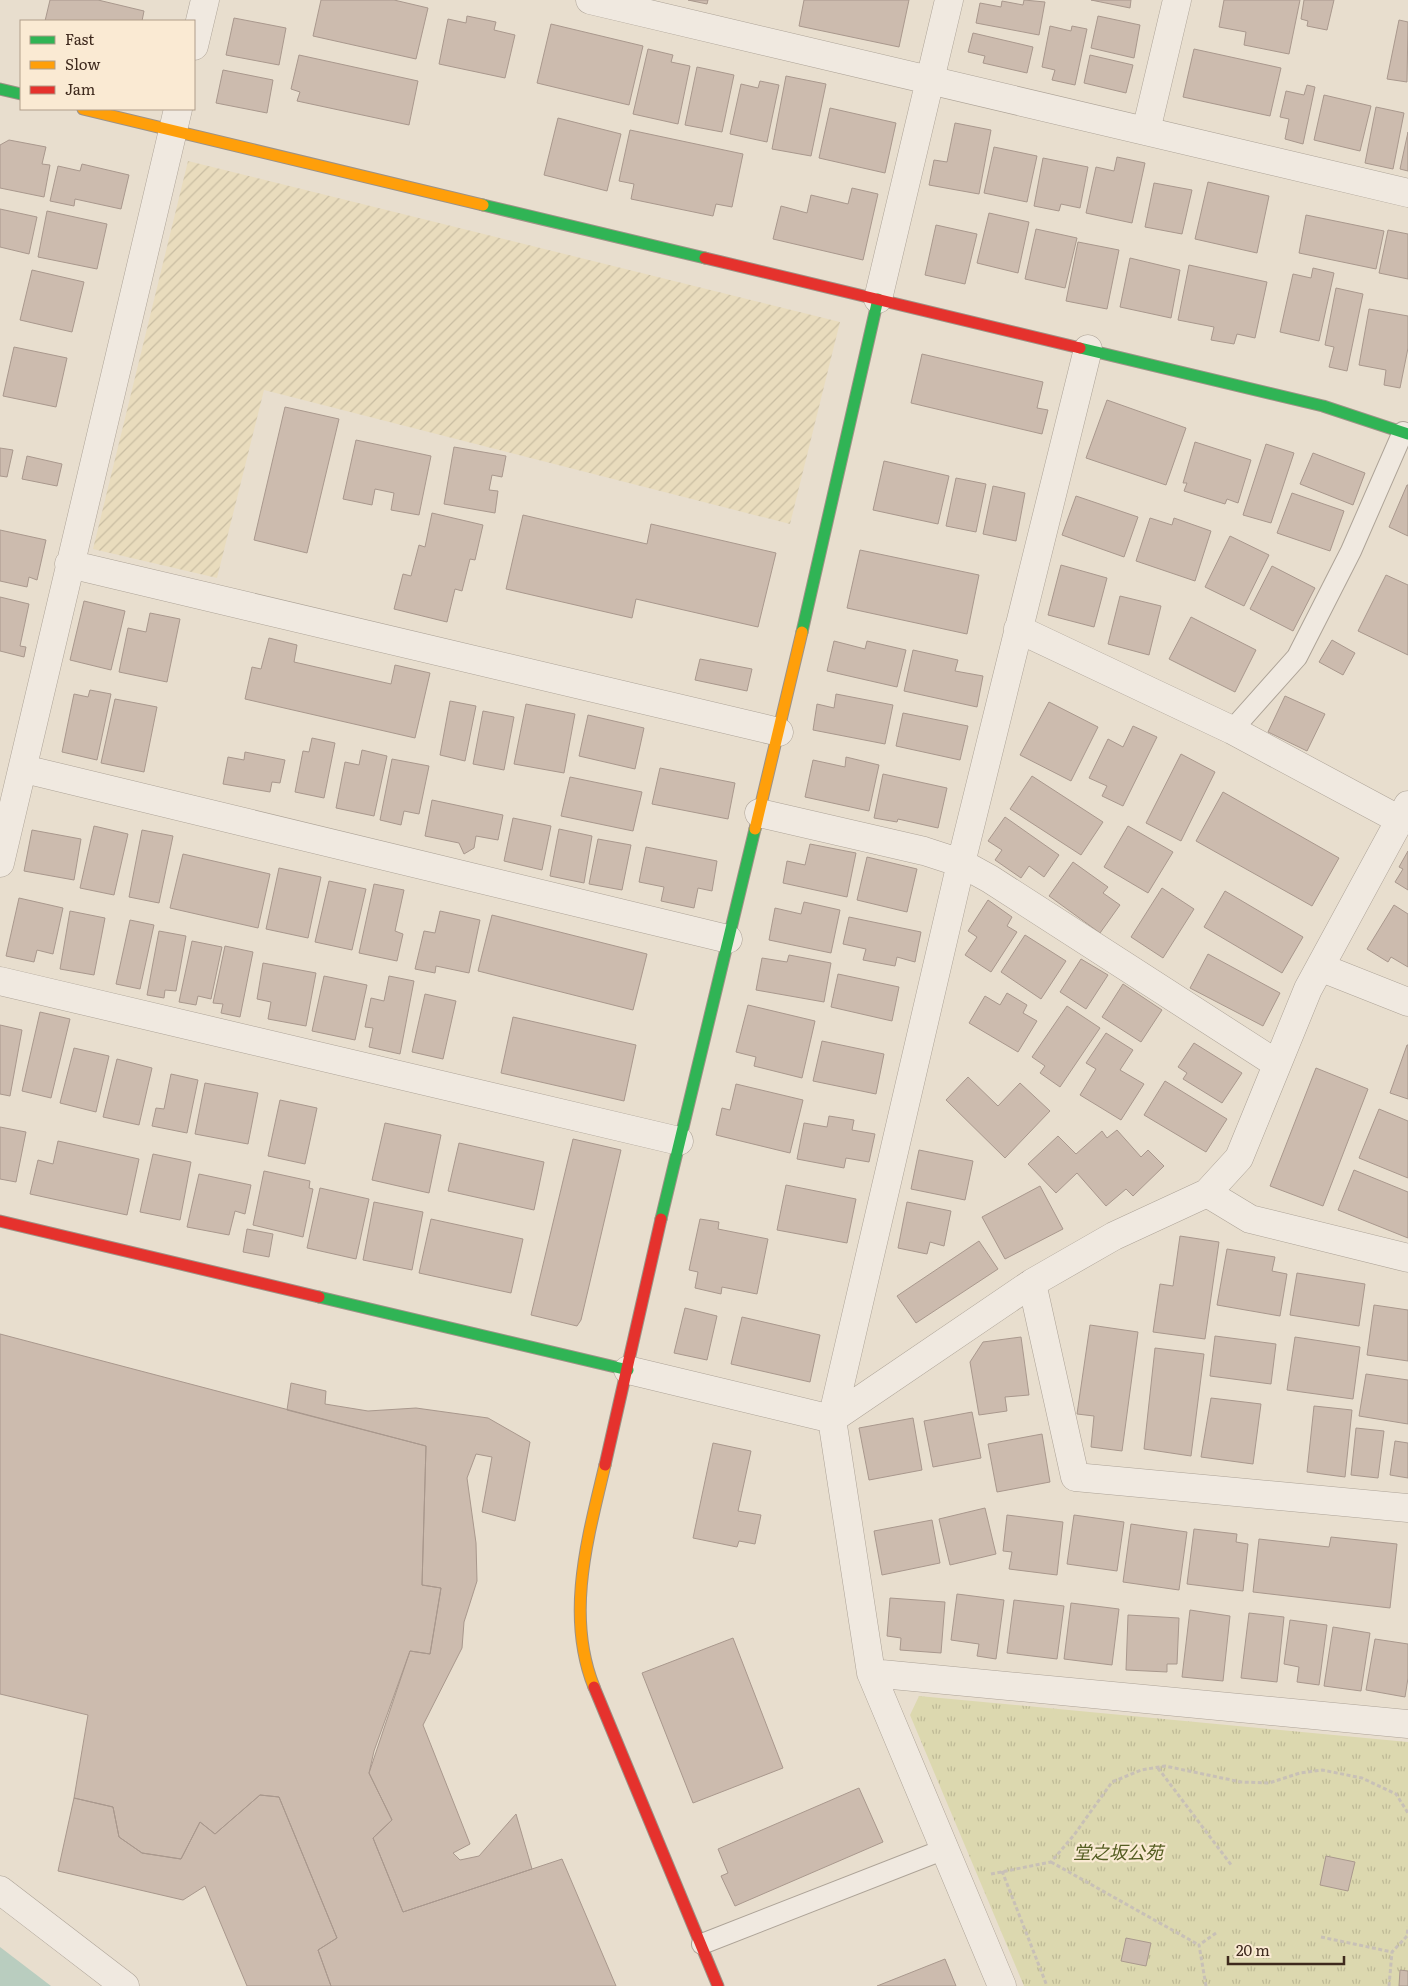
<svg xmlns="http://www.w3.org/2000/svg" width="1408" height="1986" font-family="Literata,'Noto Sans JP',serif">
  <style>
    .farmland { fill: url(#farmland-furrows) }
    .park { fill: url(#park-tufts) }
    .water { fill: #b9cdbf }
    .building { fill: #ccbbae; stroke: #a9988d }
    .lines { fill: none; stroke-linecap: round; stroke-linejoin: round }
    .lane-casing { stroke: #ada397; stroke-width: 22 }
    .street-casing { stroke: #ada397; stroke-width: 29 }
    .fast-casing { stroke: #9d9286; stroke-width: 13 }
    .slow-casing { stroke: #9d9286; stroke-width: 13 }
    .jam-casing { stroke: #9d9286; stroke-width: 13 }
    .path { stroke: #c8c0b7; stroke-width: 3; stroke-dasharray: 4 2.5; stroke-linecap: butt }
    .lane { stroke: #f0e9e0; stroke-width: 20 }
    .street { stroke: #f0e9e0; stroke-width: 28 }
    .fast { stroke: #30b455; stroke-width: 11 }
    .slow { stroke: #ff9f0a; stroke-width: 11 }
    .jam { stroke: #e5322d; stroke-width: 11 }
    .labels { text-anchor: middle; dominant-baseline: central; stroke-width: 4.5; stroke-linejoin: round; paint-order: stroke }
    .park-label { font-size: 18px; font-style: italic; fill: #545d21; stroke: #faead3 }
  </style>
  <defs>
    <pattern id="farmland-furrows" width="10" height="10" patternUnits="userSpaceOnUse" patternTransform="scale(1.25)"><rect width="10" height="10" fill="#e9dcbd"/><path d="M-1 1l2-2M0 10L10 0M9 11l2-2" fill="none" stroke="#c9bda2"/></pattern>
    <pattern id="park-tufts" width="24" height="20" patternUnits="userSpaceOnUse" patternTransform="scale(1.25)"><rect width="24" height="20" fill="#dcd8af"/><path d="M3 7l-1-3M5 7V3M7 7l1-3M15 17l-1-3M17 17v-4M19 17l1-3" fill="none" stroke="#beb996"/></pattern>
  </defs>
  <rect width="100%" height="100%" fill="#e8dece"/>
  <path class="farmland" d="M188,161L840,322L790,524L264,390L217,578L93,549Z"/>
  <path class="park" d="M919,1696L1408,1742V1986H1024L910,1715Z"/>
  <path class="water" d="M0,1947L51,1986H0Z"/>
  <path class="building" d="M50,0H98L144,11L142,21H45Z
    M321,0H394L428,8L416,59L313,36Z
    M688,0H708L707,4Z
    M804,0H909L899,47L799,26Z
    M1024,0L1045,2L1039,35L976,23L980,3L1001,7L1002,1L1023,5Z
    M1091,0H1131L1130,8Z
    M1224,0H1300L1289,54L1244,45L1246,32L1219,27Z
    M1304,0H1334L1327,30L1307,26L1308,21L1301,19Z
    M467,16L496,22L494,30L515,35L505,78L439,64L448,19L466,23Z
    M1098,16L1140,25L1134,58L1091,48Z
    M234,18L286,28L279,65L226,55Z
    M1399,20L1408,22L1407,82L1387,79Z
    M551,24L643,46L629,105L537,83Z
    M1050,26L1071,31L1072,26L1087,29L1075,85L1052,80L1055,70L1042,67Z
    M973,33L1033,47L1027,73L983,63L985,56L968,52Z
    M648,49L673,55L671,62L690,66L678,124L633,114Z
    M1194,49L1281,68L1270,116L1183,97Z
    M299,55L418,81L409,125L297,101L300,92L291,89Z
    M1090,55L1133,65L1126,93L1084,83Z
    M697,67L734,75L722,132L685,125Z
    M223,70L273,80L267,113L216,103Z
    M786,76L826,84L811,156L772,149Z
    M760,81L779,85L767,142L730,134L741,84L758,88Z
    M1307,85L1315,87L1303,144L1285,139L1289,119L1280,117L1286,91L1304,95Z
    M1324,95L1371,106L1360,151L1314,140Z
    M1376,107L1404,113L1393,169L1365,163Z
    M830,108L896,123L885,173L819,158Z
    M558,118L621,134L607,191L544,175Z
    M955,123L991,130L979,194L929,185L934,160L947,162Z
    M630,130L743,154L732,207L716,204L713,216L631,199L634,184L619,181Z
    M1408,132V171L1400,169Z
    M9,140L46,147L42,164L50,165L44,197L0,188V145Z
    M994,147L1037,156L1027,202L984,193Z
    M1117,157L1145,163L1132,223L1086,213L1096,167L1114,171Z
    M1043,158L1088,167L1080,208L1061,204L1059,211L1034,206Z
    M82,164L129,175L121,209L75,199L74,206L50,201L58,166L80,171Z
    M1208,182L1269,196L1257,253L1195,239Z
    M1154,183L1192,190L1182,234L1145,227Z
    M852,188L878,194L863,260L773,239L781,206L807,213L811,195L848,204Z
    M0,209L37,217L29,254L0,247Z
    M47,211L107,224L97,269L38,257Z
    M989,213L1029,222L1018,273L977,263Z
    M1306,215L1384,231L1376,269L1299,253Z
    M936,225L977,234L965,284L925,275Z
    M1036,229L1077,238L1065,288L1025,279Z
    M1388,230L1408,234V279L1379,273Z
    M1078,242L1119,250L1107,309L1066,301Z
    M1130,258L1180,270L1171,318L1120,307Z
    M1189,265L1267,282L1255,338L1237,334L1234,344L1211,340L1214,327L1178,320Z
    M1313,268L1334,273L1319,341L1280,332L1293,274L1311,278Z
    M32,270L84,282L72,332L20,320Z
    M1336,288L1363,294L1347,371L1329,367L1334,347L1325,345Z
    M1369,309L1408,316V348L1400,388L1384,385L1386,370L1359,365Z
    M14,347L67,358L56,407L3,396Z
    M922,354L1043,382L1037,408L1048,410L1042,434L911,403Z
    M1107,400L1186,428L1166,485L1086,458Z
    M285,407L339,419L307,553L254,540Z
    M356,440L431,456L419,515L391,510L394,493L375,489L372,505L343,499Z
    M1195,442L1251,460L1238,503L1227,499L1225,504L1184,491L1187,483H1183Z
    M1266,444L1294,453L1271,523L1243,515Z
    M454,447L506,456L502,477L492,475L489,490L498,491L495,513L444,504Z
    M0,448L13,450L7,477L0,476Z
    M1313,453L1365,473L1353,505L1300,484Z
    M27,456L62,464L57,486L22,479Z
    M884,461L949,476L938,524L873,510Z
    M956,478L986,484L976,532L946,526Z
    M1407,485H1408V536L1389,527Z
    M993,486L1025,493L1016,541L983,534Z
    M1292,493L1344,511L1330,551L1277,533Z
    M1076,496L1138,517L1124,557L1062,535Z
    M432,513L483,525L475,560L470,559L462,591L455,589L447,622L394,609L403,574L411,576L419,545L425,547Z
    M523,515L647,544L651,524L776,553L758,627L636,599L632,618L506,589Z
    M1150,518L1172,525L1174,518L1211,531L1195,581L1136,561Z
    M0,530L46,540L37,580L29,577L27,587L0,581Z
    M1230,536L1269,555L1244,606L1205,587Z
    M860,550L979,575L967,634L847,608Z
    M1061,565L1107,578L1094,627L1048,615Z
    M1272,566L1315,588L1293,631L1250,609Z
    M1386,575L1408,585V655L1358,631Z
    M1120,596L1161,606L1149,655L1108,644Z
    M0,597L29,604L20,646L26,647L24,657L0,651Z
    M84,601L125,611L111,670L70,660Z
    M150,613L180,619L167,682L119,672L128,628L146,632Z
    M1191,617L1256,650L1235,692L1169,659Z
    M269,638L297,645L294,662L391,684L395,665L430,673L415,738L245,699L252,667L261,669Z
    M1332,640L1355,653L1343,675L1319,662Z
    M834,641L865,649L867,641L906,650L897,687L827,671Z
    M913,650L958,660L955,671L983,676L977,707L904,691Z
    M700,659L752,669L747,691L695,680Z
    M90,690L111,694L97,760L62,752L74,694L88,697Z
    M836,694L893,705L885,744L813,730L817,704L834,708Z
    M1285,696L1325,714L1307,751L1268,732Z
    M115,699L157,707L144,772L101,763Z
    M450,701L476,706L465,761L440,755Z
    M1049,702L1098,727L1071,781L1020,755Z
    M526,704L575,714L564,773L514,764Z
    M483,711L514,717L504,770L473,764Z
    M903,713L968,726L960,760L896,746Z
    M588,715L644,728L635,769L579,756Z
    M1133,726L1157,737L1123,806L1102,796L1107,786L1089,778L1108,739L1123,747Z
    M312,738L335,743L324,798L295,792L303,751L309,752Z
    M362,750L387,756L374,816L336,808L345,762L359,765Z
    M245,752L285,760L280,783L272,782L270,792L223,784L228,757L244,760Z
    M1181,754L1215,772L1181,841L1146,823Z
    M846,757L879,765L869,811L805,797L813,760L845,767Z
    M392,759L429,766L419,814L404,811L401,825L380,820Z
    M660,768L735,783L728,819L652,804Z
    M883,774L947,788L938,828L898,819L897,822L874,818Z
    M1032,776L1103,822L1081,855L1010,809Z
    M570,777L642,792L633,831L561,816Z
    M1223,792L1339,858L1312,906L1196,841Z
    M432,800L503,815L498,840L476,836L474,848L464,854L459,843L425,836Z
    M1005,817L1059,855L1044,877L1029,866L1021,878L995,860L1002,850L988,841Z
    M513,818L551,826L542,870L504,861Z
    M94,826L128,834L114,895L80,888Z
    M1128,826L1173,852L1148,893L1104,867Z
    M559,829L592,836L584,883L550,876Z
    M32,830L81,839L74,880L24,871Z
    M142,830L173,836L159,903L129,897Z
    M598,839L631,845L622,890L589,884Z
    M810,844L856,853L847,897L783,883L787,861L805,865Z
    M646,847L717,861L712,891L698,888L694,908L661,901L664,887L639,882Z
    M1408,851V890L1395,882L1403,869L1399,867Z
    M183,854L270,874L258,928L170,908Z
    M867,857L917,869L907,912L857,900Z
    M1073,862L1108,887L1103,893L1120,905L1100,933L1049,896Z
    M279,868L321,877L308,938L266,929Z
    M329,881L366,889L352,950L315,942Z
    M374,884L404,890L395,931L403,934L397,961L359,953Z
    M1162,888L1194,909L1163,958L1131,937Z
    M1225,891L1303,937L1282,973L1204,927Z
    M19,898L63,908L53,954L37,950L34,962L6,956Z
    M988,900L1012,917L1007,926L1017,932L991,972L965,955L977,937L968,931Z
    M804,902L840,910L831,953L769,940L775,908L801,914Z
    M1394,905L1408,914V967L1391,957L1388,962L1367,949Z
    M70,911L105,918L94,975L60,969Z
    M440,911L480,920L469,973L436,966L435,973L415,969L424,931L435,933Z
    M492,915L647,954L633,1010L478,971Z
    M849,917L921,932L915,962L897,957L895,966L863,960L866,949L843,944Z
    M130,920L154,925L140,989L116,984Z
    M159,931L186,936L176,991L165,990L164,998L147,995Z
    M1025,935L1066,961L1041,999L1001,972Z
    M192,941L222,947L211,999L198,996L196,1005L179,1002Z
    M225,946L253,952L240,1017L221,1013L223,1004L213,1003Z
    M1208,954L1280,993L1263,1026L1190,988Z
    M789,955L831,963L824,1002L756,990L762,958L787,962Z
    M1081,959L1108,975L1086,1009L1060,992Z
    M263,963L316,973L306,1026L268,1019L271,1002L257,999Z
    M838,974L899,987L892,1021L831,1007Z
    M324,976L367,985L355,1040L312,1031Z
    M389,976L414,981L400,1054L369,1047L373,1028L365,1027L371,998L384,1001Z
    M1123,984L1162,1010L1141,1042L1102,1017Z
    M1007,993L1027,1005L1023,1013L1037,1021L1018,1052L969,1023L985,996L1000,1005Z
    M425,994L456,1001L443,1059L412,1052Z
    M748,1005L815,1021L802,1078L754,1066L756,1057L736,1052Z
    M1067,1006L1100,1028L1060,1087L1040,1073L1045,1066L1032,1057Z
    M40,1012L70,1019L51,1098L22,1091Z
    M513,1017L636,1045L624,1101L501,1073Z
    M0,1025L22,1030L10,1096L0,1094Z
    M1106,1033L1133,1050L1120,1070L1144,1084L1121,1120L1080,1095L1096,1069L1086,1063Z
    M822,1041L884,1054L876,1094L813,1081Z
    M1194,1043L1242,1073L1222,1103L1183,1079L1187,1073L1178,1067Z
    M1407,1045H1408V1099L1390,1093Z
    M74,1048L109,1056L96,1112L60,1103Z
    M117,1059L152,1068L139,1125L103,1117Z
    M1316,1068L1368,1089L1323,1206L1270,1186Z
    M171,1074L198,1080L187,1133L152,1126L156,1108L164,1109Z
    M968,1077L998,1106L1020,1083L1050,1111L1005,1158L946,1100Z
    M1165,1081L1227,1119L1206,1152L1144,1115Z
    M205,1083L258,1093L248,1144L195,1134Z
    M736,1084L803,1100L790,1153L716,1135L722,1108L730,1110Z
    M280,1100L317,1108L305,1164L268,1156Z
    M1379,1109L1408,1121V1178L1359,1158Z
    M829,1116L854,1120L852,1130L875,1134L869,1162L846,1158L844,1168L797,1159L804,1123L827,1127Z
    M385,1123L441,1135L429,1193L372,1180Z
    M0,1127L26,1132L16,1182L0,1179Z
    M1117,1130L1141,1157L1148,1150L1164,1166L1133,1196L1126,1189L1106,1206L1077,1173L1056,1193L1028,1164L1058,1136L1076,1154L1102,1131L1107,1138Z
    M573,1139L621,1150L581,1320L577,1326L531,1315Z
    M58,1141L139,1159L127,1215L30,1194L38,1160L53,1164Z
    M459,1143L544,1162L534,1210L448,1191Z
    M919,1150L973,1161L965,1200L911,1189Z
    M153,1154L191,1162L180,1220L140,1212Z
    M1354,1170L1408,1192V1238L1338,1210Z
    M264,1171L310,1181L309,1188L313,1189L303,1237L253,1225Z
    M199,1174L251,1185L245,1214L235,1211L229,1235L187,1227Z
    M786,1185L856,1199L847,1243L777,1230Z
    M1040,1186L1063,1229L1005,1259L982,1217Z
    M320,1188L369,1199L356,1259L307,1248Z
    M374,1202L423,1212L412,1270L363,1260Z
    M907,1202L951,1211L944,1246L930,1242L927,1254L898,1248Z
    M431,1219L523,1239L511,1293L419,1273Z
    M700,1219L719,1222L718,1229L768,1239L757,1294L722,1287L721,1294L695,1288L698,1272L689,1270Z
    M247,1229L273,1234L269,1257L243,1252Z
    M1180,1236L1219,1242L1205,1339L1153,1332L1160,1284L1173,1286Z
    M979,1241L998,1269L916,1323L897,1296Z
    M1227,1249L1275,1257L1272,1271L1287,1274L1280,1316L1217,1305Z
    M1297,1273L1365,1284L1359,1326L1290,1315Z
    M1374,1305L1408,1310V1361L1367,1355Z
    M685,1308L717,1316L707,1360L674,1353Z
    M742,1317L820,1335L810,1382L731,1364Z
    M1090,1325L1138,1332L1122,1451L1091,1447L1094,1416L1077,1414Z
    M0,1334L426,1446L422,1585L441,1588L430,1654L410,1651L374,1751L369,1773L392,1820L373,1838L403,1912L562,1859L616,1986H331L318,1950L337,1938L279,1797L260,1795L215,1834L200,1822L181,1859L142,1853L119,1837L113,1807L74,1798L88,1715L0,1694Z
    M1215,1336L1276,1344L1271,1384L1210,1376Z
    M1021,1337L1029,1395L1005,1397L1007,1411L979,1415L970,1362L983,1342Z
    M1295,1337L1360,1347L1353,1399L1287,1390Z
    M1155,1348L1204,1354L1191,1456L1144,1449Z
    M1366,1374L1408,1380V1424L1359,1416Z
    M291,1383L326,1391L325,1404L368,1411L416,1408L488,1418L530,1442L515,1521L482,1512L492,1457L476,1454L467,1478L476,1543L477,1581L464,1622L462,1648L423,1725L470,1844L453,1853L460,1860L479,1856L516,1814L532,1869L403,1912L373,1838L392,1820L369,1773L410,1651L430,1654L441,1588L422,1585L426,1446L287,1410Z
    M1211,1398L1261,1404L1253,1464L1201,1457Z
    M1314,1406L1352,1410L1345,1477L1307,1472Z
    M972,1412L981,1458L933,1467L924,1421Z
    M913,1418L922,1470L869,1480L859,1428Z
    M1356,1428L1384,1431L1378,1478L1351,1475Z
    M1042,1434L1050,1482L997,1492L988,1444Z
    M1395,1441L1408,1443V1478L1390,1475Z
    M713,1443L751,1451L738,1511L761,1515L755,1544L739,1541L737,1547L693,1538Z
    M985,1508L996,1554L950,1565L939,1519Z
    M1007,1515L1063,1522L1057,1575L1009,1569L1012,1552L1003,1551Z
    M1074,1515L1124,1522L1117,1571L1067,1564Z
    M932,1520L940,1563L882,1575L874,1531Z
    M1131,1524L1187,1532L1179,1590L1123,1582Z
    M1194,1529L1237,1534L1236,1542L1248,1544L1243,1591L1187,1584Z
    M1331,1537L1397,1544L1390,1608L1253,1592L1259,1539L1329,1547Z
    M957,1594L1004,1600L996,1659L977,1656L979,1644L951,1640Z
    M890,1598L945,1602L941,1653L900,1650L901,1638L887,1636Z
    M1014,1600L1064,1606L1057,1659L1007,1653Z
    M1071,1603L1119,1609L1112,1665L1064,1659Z
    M1190,1610L1230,1616L1223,1681L1182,1677Z
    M1249,1613L1284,1617L1277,1682L1241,1678Z
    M1128,1615L1179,1618L1177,1664H1167V1672L1126,1670Z
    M1290,1620L1327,1625L1319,1685L1297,1682L1299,1667L1284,1664Z
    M1333,1627L1370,1633L1361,1691L1324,1686Z
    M733,1638L783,1768L693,1803L642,1673Z
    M1375,1639L1408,1644V1678L1405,1697L1366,1690Z
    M859,1788L883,1842L735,1906L721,1876L728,1873L718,1849Z
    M260,1795L279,1797L337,1938L318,1950L331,1986H247L205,1886L183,1900L58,1871L74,1798L113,1807L119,1837L142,1853L181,1859L200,1822L215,1834Z
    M1326,1856L1355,1862L1348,1891L1320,1885Z
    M1126,1938L1151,1943L1146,1966L1121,1961Z
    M945,1959L956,1986H877Z
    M1400,1970L1408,1971V1986H1399Z"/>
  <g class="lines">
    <g class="lane-casing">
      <path id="lane" d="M1232,730L1297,657L1351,551L1403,432
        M702,1944L945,1849"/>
    </g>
    <g class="street-casing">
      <path id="street" d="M590,0L1408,193
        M194,46L205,0
        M1146,131L1177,0
        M878,299L949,0
        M69,564L779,732
        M1018,629L1232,730L1400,820
        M24,769L728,939
        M759,813L924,851L961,863L990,879L1277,1064
        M0,863L178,109
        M1322,968L1408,1002
        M0,981L679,1141
        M1207,1193L1250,1219L1408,1258
        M1032,1283L1075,1477L1408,1508
        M628,1370L832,1419L1032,1283L1114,1236L1207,1193L1239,1158L1308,989L1408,805
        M871,1673L1408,1724
        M0,1890L125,1986
        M1002,1986L871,1673L832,1419L961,863L1088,349"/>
    </g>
    <g class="fast-casing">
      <path id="fast" d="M0,89L21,94
        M483,205L705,258
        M1080,348L1323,406L1408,434
        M802,632L878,299
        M661,1219L755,829
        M319,1297L628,1370"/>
    </g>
    <g class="slow-casing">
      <path id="slow" d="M83,109L483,205
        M755,829L802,632
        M594,1687C565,1615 588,1537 605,1465"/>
    </g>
    <g class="jam-casing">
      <path id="jam" d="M705,258L1080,348
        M0,1221L319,1297
        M605,1465L661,1219
        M594,1687L718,1986"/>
    </g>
    <path class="path" d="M1158,1768L1232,1866
      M1051,1862L1199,1945
      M1002,1871L1047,1986
      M991,1874L1051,1862L1074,1835L1112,1782L1141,1770L1165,1766L1241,1782L1269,1783L1300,1773L1322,1770L1362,1778L1396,1794L1408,1813
      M1321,1937L1392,1952
      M1206,1986L1199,1945L1216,1933
      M1389,1986L1392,1952L1407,1936L1408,1927"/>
    <use href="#lane" class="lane"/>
    <use href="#street" class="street"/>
    <use href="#fast" class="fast"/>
    <use href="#slow" class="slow"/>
    <use href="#jam" class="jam"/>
  </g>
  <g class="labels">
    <g class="park-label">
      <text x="1118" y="1851">堂之坂公苑</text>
    </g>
  </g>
  <rect x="20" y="20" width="175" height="90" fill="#faead3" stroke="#af9d8a"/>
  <rect x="30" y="36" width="25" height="8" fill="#30b455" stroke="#af9d8a"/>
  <text x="65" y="45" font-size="15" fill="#3e291d">Fast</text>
  <rect x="30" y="61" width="25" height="8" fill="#ff9f0a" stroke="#af9d8a"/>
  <text x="65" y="70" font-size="15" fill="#3e291d">Slow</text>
  <rect x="30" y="86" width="25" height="8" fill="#e5322d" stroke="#af9d8a"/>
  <text x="65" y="95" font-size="15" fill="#3e291d">Jam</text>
  <path d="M1228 1956v8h116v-8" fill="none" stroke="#3e291d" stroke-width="2.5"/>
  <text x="1236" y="1956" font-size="15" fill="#3e291d" stroke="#faead3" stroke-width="4" paint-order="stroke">20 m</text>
</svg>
